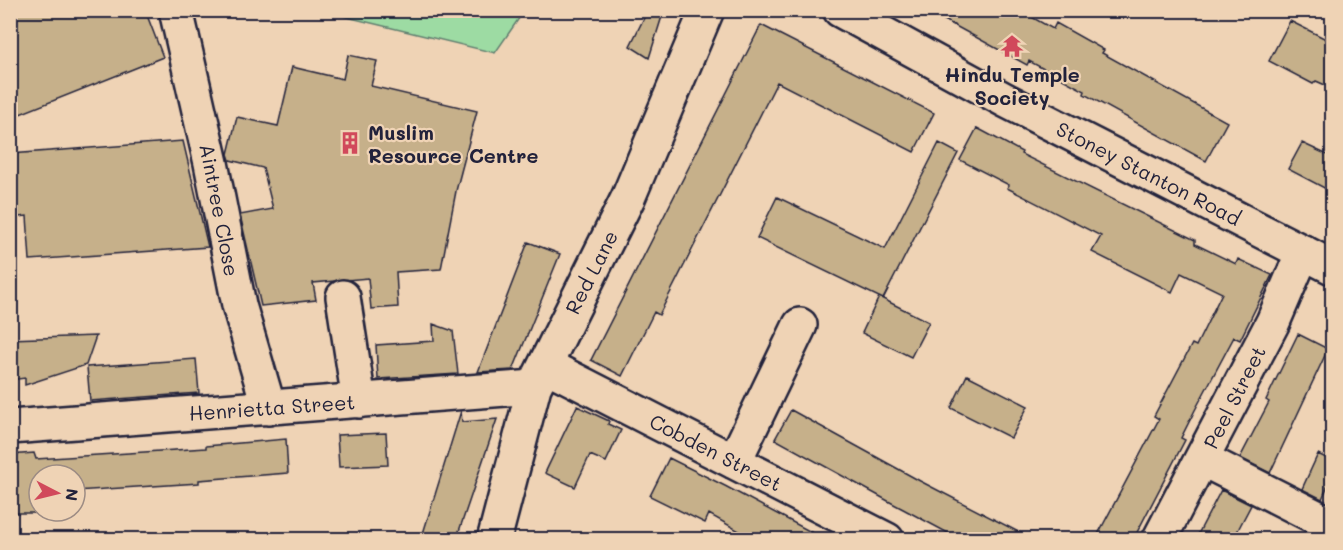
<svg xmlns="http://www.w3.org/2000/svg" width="1343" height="550" font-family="Mali,sans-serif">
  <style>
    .green { fill: #9ddba3; stroke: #607e6f; stroke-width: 1.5 }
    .building { fill: #c6b08a; stroke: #22223b; stroke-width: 1.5 }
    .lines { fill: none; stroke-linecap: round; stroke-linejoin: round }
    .minor-casing { stroke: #22223b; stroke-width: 38 }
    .major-casing { stroke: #22223b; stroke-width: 38 }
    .minor { stroke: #efd3b5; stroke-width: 33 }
    .major { stroke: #efd3b5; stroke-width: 33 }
    .labels { text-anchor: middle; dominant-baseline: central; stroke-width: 4.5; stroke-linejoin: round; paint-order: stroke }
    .poi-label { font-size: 20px; font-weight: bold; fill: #22223b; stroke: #efd3b5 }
    .street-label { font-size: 20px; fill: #22223b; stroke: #efd3b5 }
  </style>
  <rect width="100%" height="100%" fill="#efd3b5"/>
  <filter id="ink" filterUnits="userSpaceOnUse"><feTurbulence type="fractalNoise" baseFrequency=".0167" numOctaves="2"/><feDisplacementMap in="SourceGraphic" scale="12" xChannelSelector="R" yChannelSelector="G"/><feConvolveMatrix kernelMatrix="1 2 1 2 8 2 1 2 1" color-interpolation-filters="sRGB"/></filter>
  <g filter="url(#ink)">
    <path class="green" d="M322,11L524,10V11L495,53Z"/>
    <path class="building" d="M10,10H145L163,57L10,118Z
      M648,10H664L649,58L630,46Z
      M926,10H1019L1053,29L1056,23L1104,50L1102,53L1227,122L1206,161L1084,94L1085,91L1029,61L1027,65Z
      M1290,21L1332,42V88L1316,81L1313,84L1269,61Z
      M761,25L934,113L914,152L777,82L659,315L654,312L622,376L591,360Z
      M348,55L377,61L371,86L477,111L456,191L441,269L396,272L398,307L371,309L368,278L313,283L316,300L261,306L240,215L273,209L263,168L230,160L228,154L237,117L278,126L292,67L343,79Z
      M977,128L1022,152L1021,154L1195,240V244L1236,264L1238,259L1272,275L1240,340L1234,337L1195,410L1181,438L1185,440L1133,540H1095L1159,419L1154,416L1192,344L1196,346L1222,293L1181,273L1172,292L1092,252L1101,236L1007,188L1009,185L960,160Z
      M183,141L208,247L30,260L27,216L10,218V154Z
      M939,143L958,153L883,299L757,238L777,197L885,249Z
      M1302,143L1332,157V192L1288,169Z
      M528,242L560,254L513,370L478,372Z
      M879,297L929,322L911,357L862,333Z
      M433,324L453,331L458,374L378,379L376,345L434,341Z
      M1298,334L1328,349L1270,473L1240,458L1269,402L1266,400Z
      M96,336L86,365L25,385V378L10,380V339Z
      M196,359L199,393L90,401L87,367Z
      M967,375L1028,406L1011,438L951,408Z
      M577,406L609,421L608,424L621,430L606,462L590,455L575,487L545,473Z
      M791,410L920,481L1034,540H961L890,502L775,439Z
      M461,411L462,422L497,419L456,540H421Z
      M386,433L388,465L339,467L337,435Z
      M286,439L288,473L199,480V483L75,491V475H39L40,513H10V455L34,453L36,459L206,448V446Z
      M1318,454L1332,461V476L1322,499L1302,489Z
      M669,458L725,486L826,540H755L709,514L705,523L650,496Z
      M1221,490L1251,505L1240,526L1233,540H1195Z"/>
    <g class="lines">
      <g class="minor-casing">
        <path id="minor" d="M176,10L211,163L239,305L269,408
          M343,297L359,401
          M545,365L887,540
          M10,427L534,387
          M1202,459L1332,525
          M734,462L800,325
          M494,540L534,387L628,198L707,10
          M1159,540L1273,322L1303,252"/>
      </g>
      <g class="major-casing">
        <path id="major" d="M840,10L1005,100L1332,267"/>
      </g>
      <use href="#minor" class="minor"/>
      <use href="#major" class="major"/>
    </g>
  </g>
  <defs>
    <g id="temple-bare" transform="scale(1.8)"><path d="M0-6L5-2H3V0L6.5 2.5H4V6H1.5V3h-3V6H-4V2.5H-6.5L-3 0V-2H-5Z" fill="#d1495b" stroke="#efd3b5" stroke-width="2.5" paint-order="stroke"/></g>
    <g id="building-bare" transform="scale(1.8)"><path d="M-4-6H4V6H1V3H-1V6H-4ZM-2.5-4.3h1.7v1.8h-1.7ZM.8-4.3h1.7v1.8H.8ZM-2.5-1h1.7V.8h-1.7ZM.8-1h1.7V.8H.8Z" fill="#d1495b" stroke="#efd3b5" stroke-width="2.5" paint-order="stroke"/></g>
  </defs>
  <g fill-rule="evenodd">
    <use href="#temple-bare" x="1012" y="46"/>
    <use href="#building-bare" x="350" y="143"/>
  </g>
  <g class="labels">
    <g class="poi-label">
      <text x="1012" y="74">Hindu Temple<tspan x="1012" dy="23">Society</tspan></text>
      <text x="368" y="132" text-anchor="start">Muslim<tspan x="368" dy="23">Resource Centre</tspan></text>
    </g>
    <g class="street-label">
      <text transform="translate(1149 173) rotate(27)">Stoney Stanton Road</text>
      <text transform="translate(220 210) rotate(79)">Aintree Close</text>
      <text transform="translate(591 272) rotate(-63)">Red Lane</text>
      <text transform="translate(1234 397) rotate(-63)">Peel Street</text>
      <text transform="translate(272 407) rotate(-4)">Henrietta Street</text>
      <text transform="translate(716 452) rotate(27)">Cobden Street</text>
    </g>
  </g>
  <rect width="1343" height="550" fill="none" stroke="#efd3b5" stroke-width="36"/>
  <rect x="18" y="18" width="1307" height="514" fill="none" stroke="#22223b" stroke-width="2" filter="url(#ink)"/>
  <g transform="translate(57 493) rotate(97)"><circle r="28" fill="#efd3b5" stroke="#9d8c84" stroke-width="1.5"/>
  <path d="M0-4.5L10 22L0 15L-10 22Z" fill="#d1495b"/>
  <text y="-9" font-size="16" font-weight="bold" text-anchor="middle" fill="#22223b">N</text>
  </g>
</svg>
